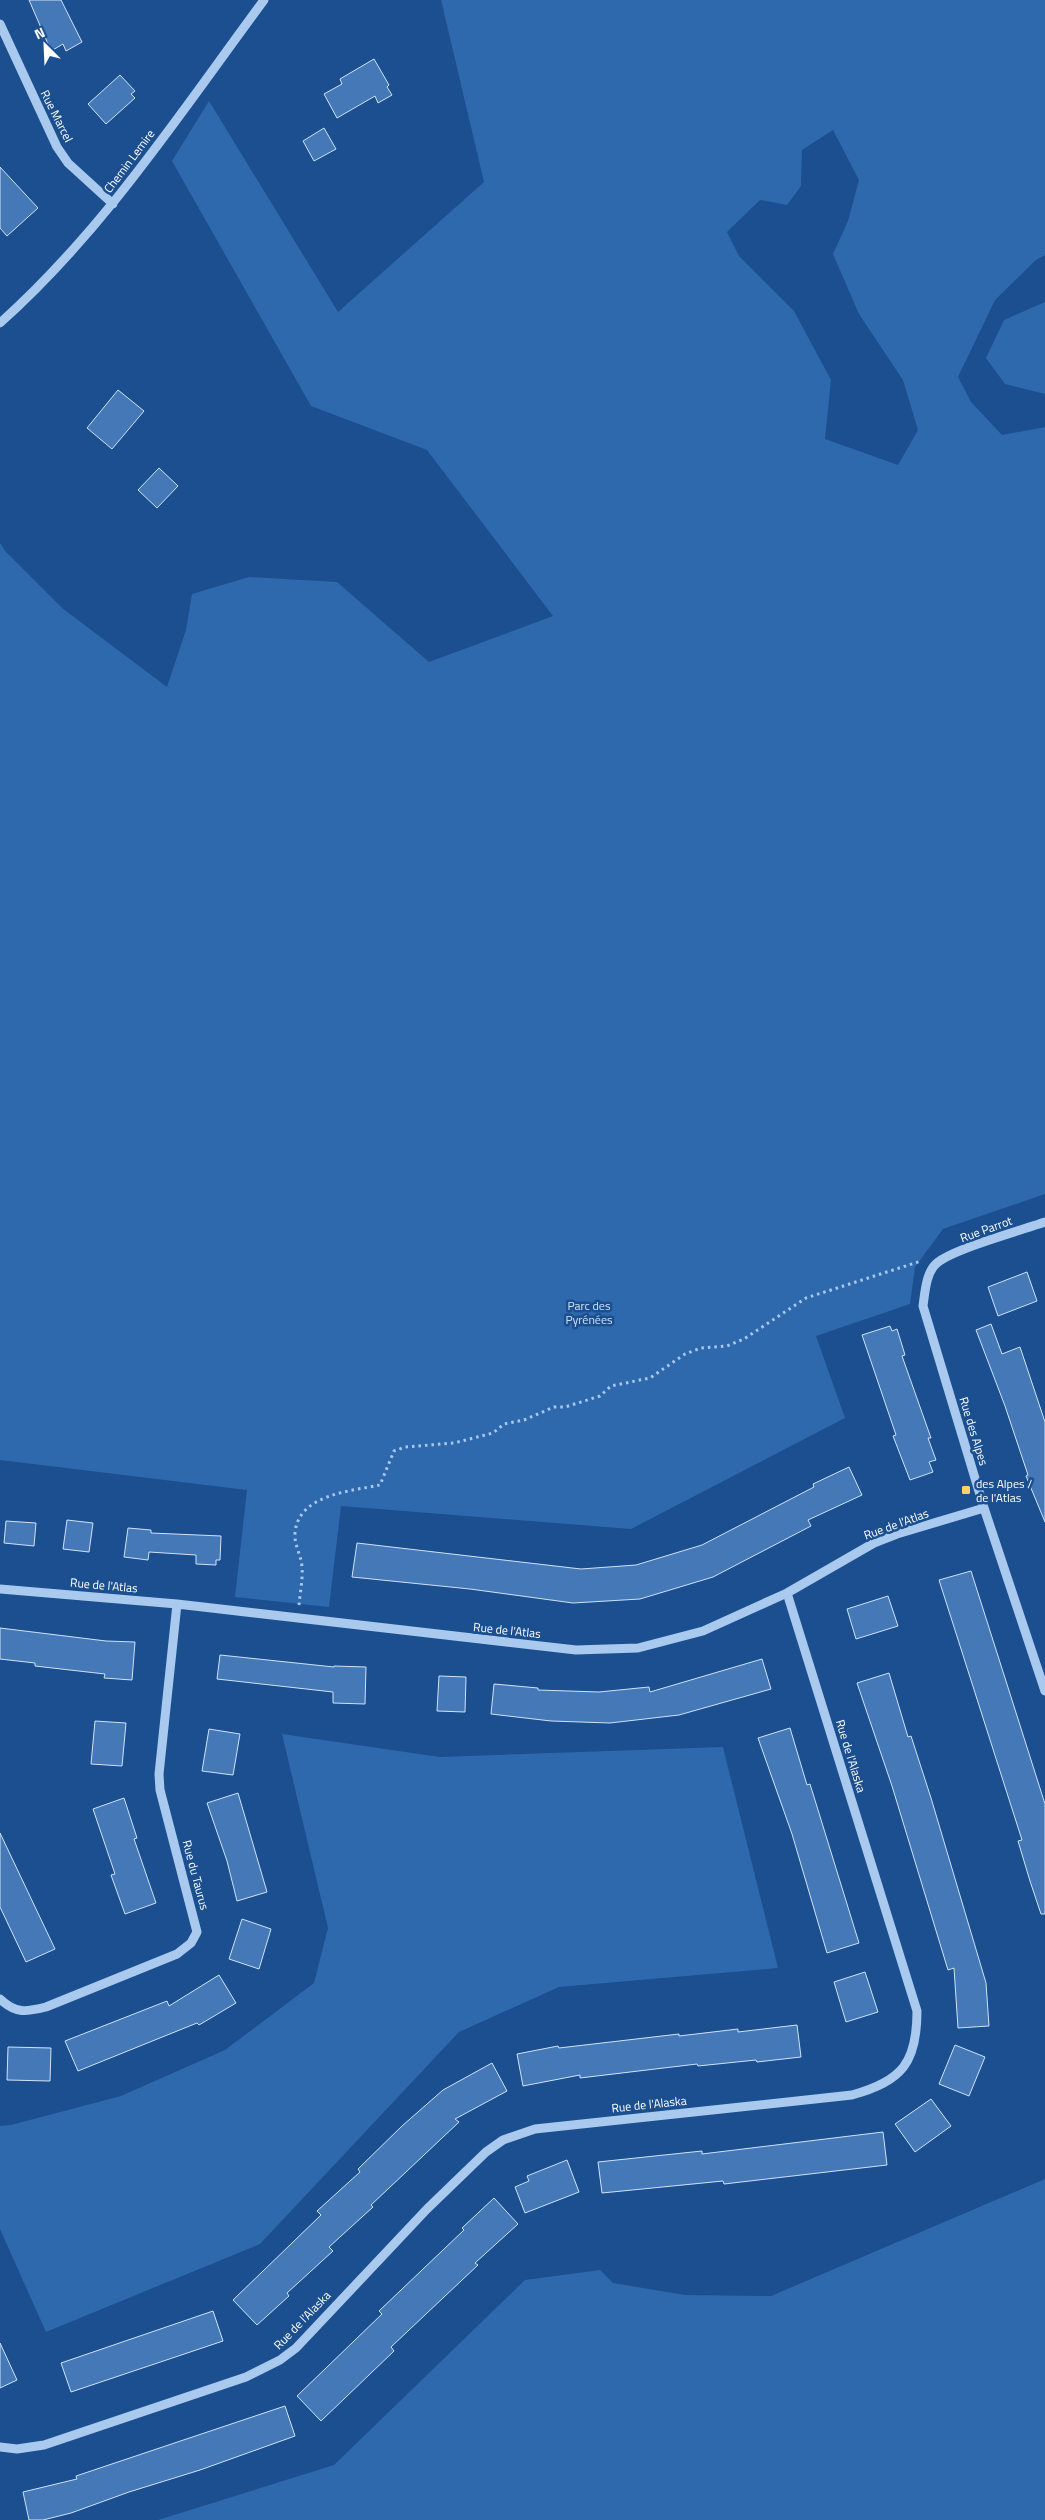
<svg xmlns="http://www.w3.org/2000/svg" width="1045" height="2520" font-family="'Titillium Web',sans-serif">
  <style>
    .green { fill: #2e69ad; fill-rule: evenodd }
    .building { fill: #4478b7; stroke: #cfe3fa }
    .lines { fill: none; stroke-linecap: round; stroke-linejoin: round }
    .path { stroke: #a9c9ee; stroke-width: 3; stroke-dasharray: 2.5 4; stroke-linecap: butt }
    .minor { stroke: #a9c9ee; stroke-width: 9 }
    .poi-dot { fill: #ffd166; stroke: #1b4f8f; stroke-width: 2 }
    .labels { text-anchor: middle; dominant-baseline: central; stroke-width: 5; stroke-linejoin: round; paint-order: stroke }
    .street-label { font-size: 12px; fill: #fff; stroke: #1b4f8f }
    .park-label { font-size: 12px; fill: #cfe3fa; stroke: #1b4f8f }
    .poi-label { font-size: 12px; fill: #fff; stroke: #1b4f8f; text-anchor: start }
  </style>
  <rect width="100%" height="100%" fill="#1b4f8f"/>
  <path class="green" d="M441,0H1045V255L1036,260L995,300L958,377L971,402L1002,435L1045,427V1194L943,1229L915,1267L910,1304L816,1336L845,1418L631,1529L341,1506L329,1607L235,1597L247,1490L0,1460V543L6,552L62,608L167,687L186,630L192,594L249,577L337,582L429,662L553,616L427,450L311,406L172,161L209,101L338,312L484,182ZM833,130L859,180L848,221L833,254L859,314L903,380L918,430L898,465L825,439L831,380L794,311L739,256L727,232L760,200L787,205L801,186L802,150Z
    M1045,302V394L1005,384L986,358L1004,320Z
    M282,1734L440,1757L723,1747L778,1968L559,1987L459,2032L260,2244L46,2332L0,2229V2126L11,2125L121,2096L225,2050L314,1983L328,1928Z
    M1045,2179V2520H158L334,2465L525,2280L600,2270L613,2283L685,2295L771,2296Z"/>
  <path class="building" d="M29,0H61L82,42L66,51L63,44L51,51Z
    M374,59L389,85L387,87L392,95L378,103L375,96L337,118L324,94L342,84L340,79Z
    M120,75L135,91L131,94L135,98L106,124L88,104Z
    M324,128L336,149L314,161L303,141Z
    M0,167L38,208L7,236L0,228Z
    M118,390L144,411L112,449L87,428Z
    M159,468L178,486L157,508L138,490Z
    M1027,1272L1037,1301L998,1316L988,1287Z
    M991,1324L1002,1354L1020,1347L1045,1422V1522L1026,1476L1028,1475L1005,1406L976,1330Z
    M890,1326L892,1331L897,1329L905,1355L902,1356L931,1438H928L936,1460L929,1462L933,1472L910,1480L893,1436L896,1435L862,1335Z
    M849,1467L862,1495L808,1520L811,1526L713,1577L640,1599L573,1603L470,1589L352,1577L357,1543L581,1569L636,1565L702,1545L814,1487L813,1484Z
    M67,1520L93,1523L89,1552L63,1549Z
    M6,1521L36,1523L34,1546L4,1543Z
    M128,1528L151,1530V1533L221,1536L220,1560H216V1565L196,1564V1555L149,1552L148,1560L124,1557Z
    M971,1571L1045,1804V1914H1041L1030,1881L1018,1841L1022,1840L939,1580Z
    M888,1596L898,1626L856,1639L847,1609Z
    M0,1628L106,1641L135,1642L132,1680L104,1678L105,1674L35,1666V1663L0,1659Z
    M220,1655L334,1667V1666L366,1667L365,1704L333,1703V1692L217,1679Z
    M762,1659L771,1689L679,1715L610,1723L551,1721L491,1714L494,1684L538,1688V1690L599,1692L649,1687L650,1692Z
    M889,1673L908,1737L911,1736L931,1798L986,1983L989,2026L958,2028L954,1968L948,1970L892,1786L857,1683Z
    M439,1676L466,1677L465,1712L437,1711Z
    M95,1721L126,1723L122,1766L91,1764Z
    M790,1728L807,1785L810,1784L859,1943L827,1953L792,1834L758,1738Z
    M209,1729L240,1734L233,1775L202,1771Z
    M238,1793L267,1892L237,1901L227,1861L207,1803Z
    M124,1798L137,1838L134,1839L156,1903L125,1914L111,1875L115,1874L93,1809Z
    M0,1833L55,1949L26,1962L0,1907Z
    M242,1919L271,1929L259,1969L229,1959Z
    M865,1972L878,2012L846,2022L834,1982Z
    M219,1975L236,2003L199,2025L197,2023L78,2071L65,2041L167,2001L169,2006Z
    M797,2025L801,2057L757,2062L756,2060L698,2066L697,2064L580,2078V2075L523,2086L517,2054L558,2046L559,2048L679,2034V2036L738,2029V2032Z
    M955,2045L985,2057L969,2096L939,2084Z
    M8,2047L51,2048L50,2081L7,2080Z
    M492,2063L507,2091L455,2119L459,2122L371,2205L373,2207L329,2247L333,2251L287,2293L289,2296L257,2325L233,2300L321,2215L317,2211L360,2172L358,2169L402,2126L443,2090Z
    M931,2099L951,2126L915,2152L895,2124Z
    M883,2132L887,2165L724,2184L723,2181L602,2193L598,2162L702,2151V2154Z
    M567,2160L579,2192L525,2213L515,2187L529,2181L527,2176Z
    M494,2198L518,2224L475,2263L478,2265L391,2347L394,2351L321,2421L297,2396L382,2314L379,2311L464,2230L462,2228Z
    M213,2311L223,2341L71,2392L61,2363Z
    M0,2343L17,2380L0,2388Z
    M285,2406L295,2436L200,2470L129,2492L71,2513L43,2520H29L23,2492L77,2479L76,2476Z"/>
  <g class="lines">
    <path class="path" d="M299,1605C300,1593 303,1579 302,1567C301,1554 294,1545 295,1533C298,1494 352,1491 380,1485L394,1451L405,1447L454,1443L493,1433L504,1424L524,1420L554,1407H565L600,1396L611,1386L650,1378L685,1354L701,1348L727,1346L744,1339L806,1298L921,1261"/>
    <path class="minor" d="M0,24L57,147L68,163L113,204
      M0,323C104,230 181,112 264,0
      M1045,1222C1022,1230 953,1249 937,1263C926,1272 925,1292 923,1306L984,1508L1045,1691
      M0,1589L177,1604L576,1650L638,1648L703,1631L787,1593L874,1543L897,1534L984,1508
      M0,1999C16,2014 26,2012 46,2007L177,1954L191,1943L197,1932L160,1790L159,1774L177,1604
      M0,2447L17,2449L44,2445L246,2377L280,2360L296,2348L427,2209L486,2152L503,2140L535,2129L852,2095C902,2081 917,2063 917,2011L787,1593"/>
  </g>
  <rect class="poi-dot" x="961" y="1485" width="10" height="10" rx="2.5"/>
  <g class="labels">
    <g class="street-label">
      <text transform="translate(57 116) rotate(63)">Rue Marcel</text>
      <text transform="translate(129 161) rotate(-53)">Chemin Lemire</text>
      <text transform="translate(986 1229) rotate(-20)">Rue Parrot</text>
      <text transform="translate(974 1431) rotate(73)">Rue des Alpes</text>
      <text transform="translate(896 1524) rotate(-20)">Rue de l'Atlas</text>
      <text transform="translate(104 1585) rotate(5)">Rue de l'Atlas</text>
      <text transform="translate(507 1630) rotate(6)">Rue de l'Atlas</text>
      <text transform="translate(851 1756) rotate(73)">Rue de l'Alaska</text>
      <text transform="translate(196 1875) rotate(75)">Rue du Taurus</text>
      <text transform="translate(649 2104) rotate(-6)">Rue de l'Alaska</text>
      <text transform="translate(302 2320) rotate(-46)">Rue de l'Alaska</text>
    </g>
    <g class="park-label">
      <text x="589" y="1305">Parc des<tspan x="589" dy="14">Pyrénées</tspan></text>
    </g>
    <g class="poi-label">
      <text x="976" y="1483">des Alpes /<tspan x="976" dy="14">de l'Atlas</tspan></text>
    </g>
  </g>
  <g transform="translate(45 45) rotate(336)" stroke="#1b4f8f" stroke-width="4" paint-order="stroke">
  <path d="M0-4L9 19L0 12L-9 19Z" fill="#ffffff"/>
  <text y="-8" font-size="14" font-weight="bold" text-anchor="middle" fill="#ffffff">N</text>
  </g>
</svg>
